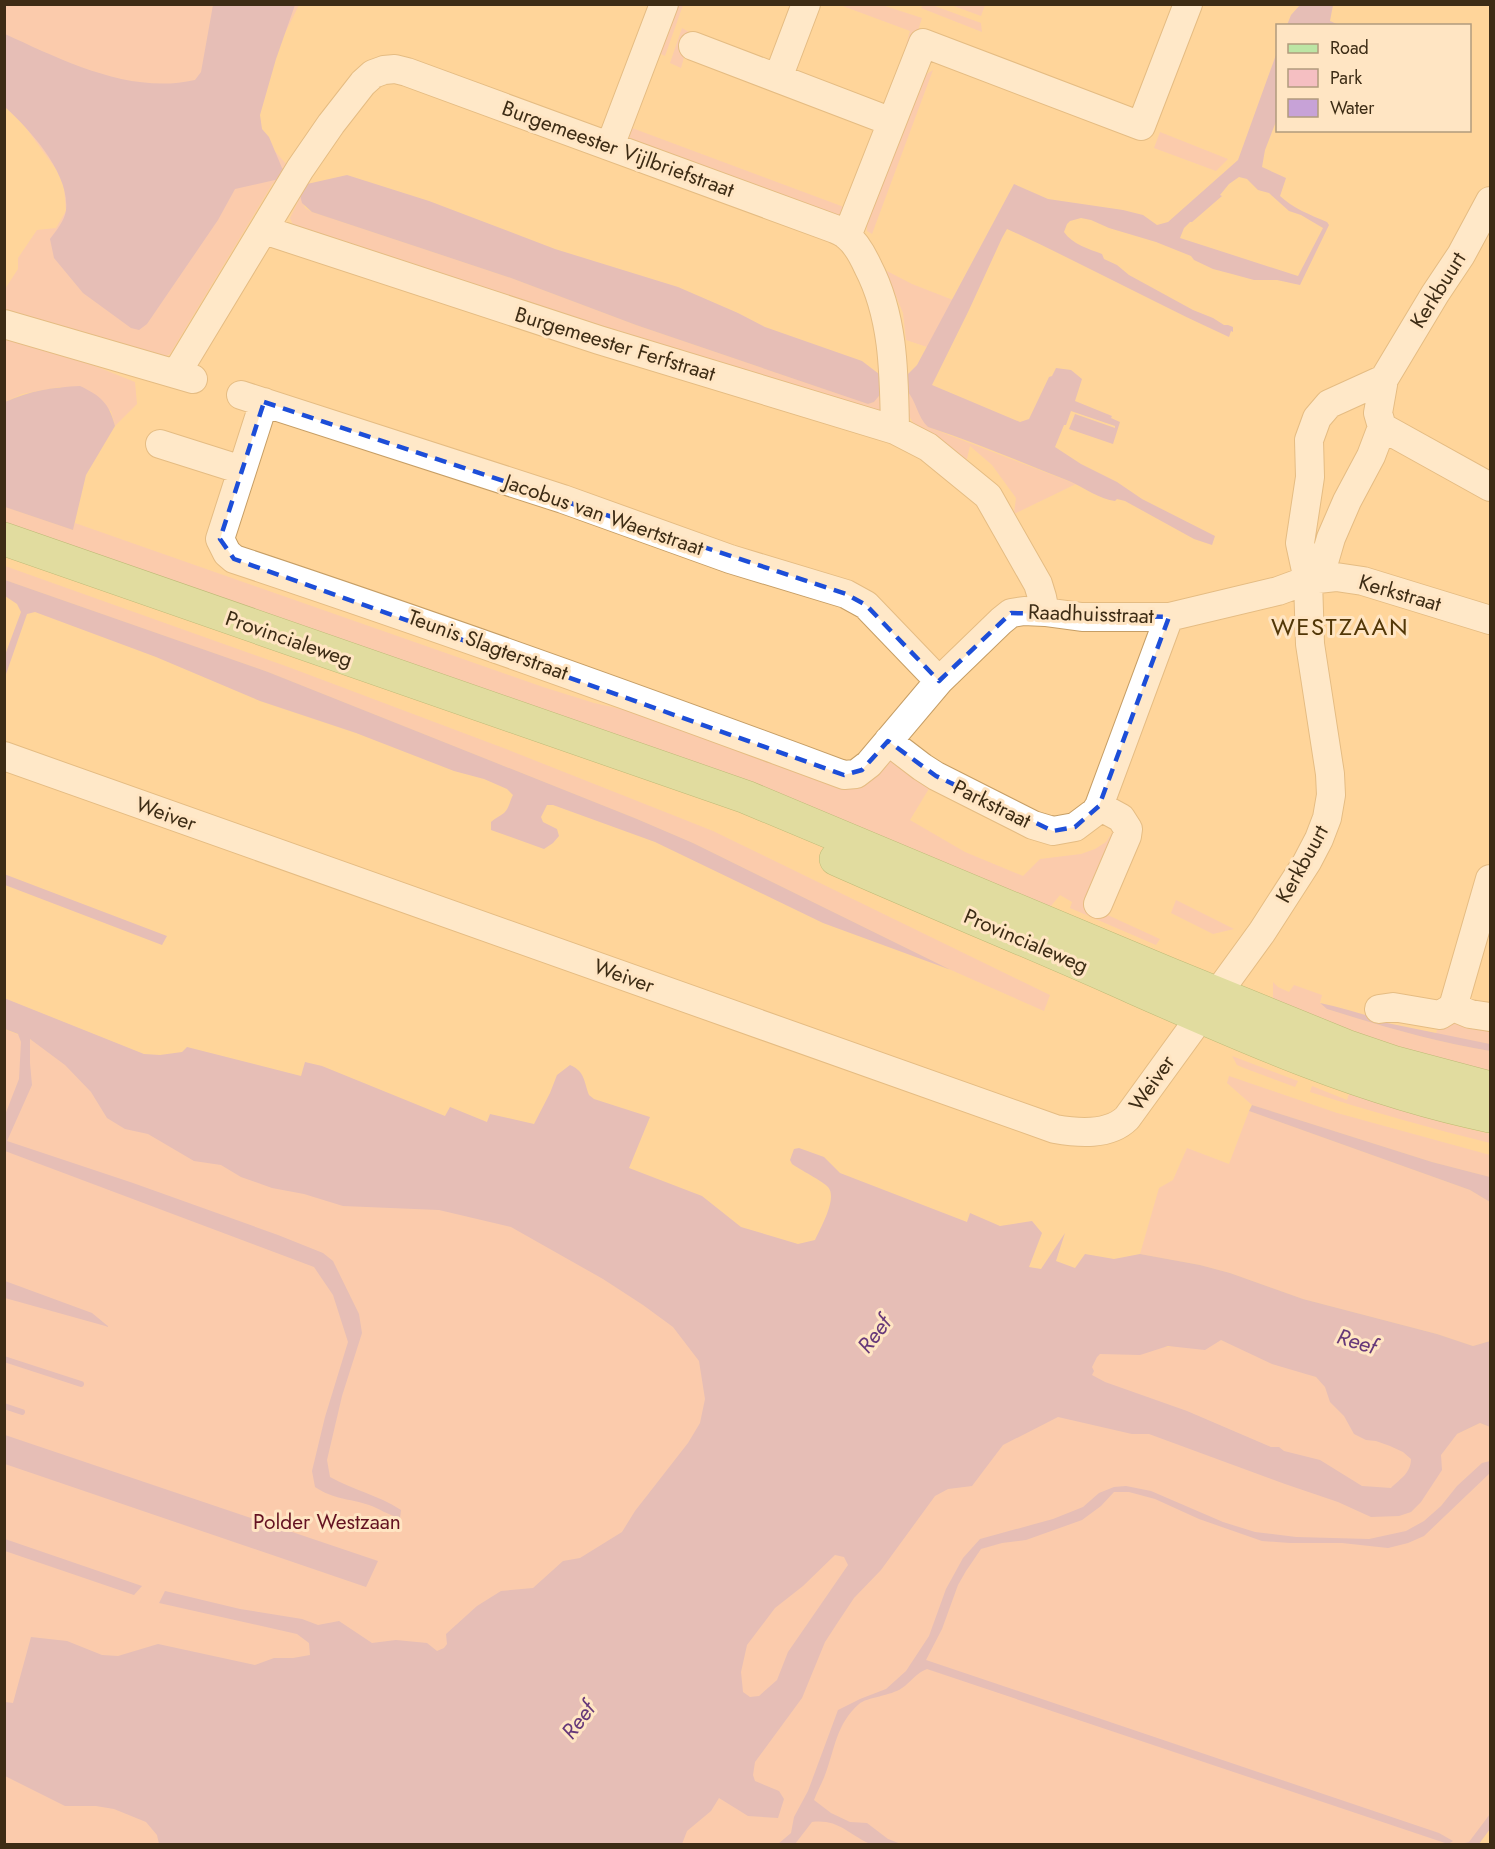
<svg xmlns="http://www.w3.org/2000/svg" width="1495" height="1849" font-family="Jost,sans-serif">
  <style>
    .green { fill: #f5bfc2 }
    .water { fill: #c7a2d7; fill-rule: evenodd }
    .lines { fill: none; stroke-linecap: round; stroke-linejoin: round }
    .stream { stroke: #c7a2d7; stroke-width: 6 }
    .minor-casing { stroke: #c69e65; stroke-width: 30 }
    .major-casing { stroke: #72994a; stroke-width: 34 }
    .minor { stroke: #fff; stroke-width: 28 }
    .major { stroke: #bce5a4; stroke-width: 33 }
    .marked { fill: none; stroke: #1d4ed8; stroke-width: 4.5; stroke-dasharray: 12 8; stroke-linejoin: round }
    .labels { text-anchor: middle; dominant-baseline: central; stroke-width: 6; stroke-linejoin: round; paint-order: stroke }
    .street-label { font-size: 21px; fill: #3d2c15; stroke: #ffe5c3 }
    .park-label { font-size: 21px; fill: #641222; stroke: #ffe5c3 }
    .water-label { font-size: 22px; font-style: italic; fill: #663879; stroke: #ffe5c3 }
    .quarter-label { font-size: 24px; letter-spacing: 1.5px; fill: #523707; stroke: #ffe5c3 }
  </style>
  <rect width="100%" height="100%" fill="#ffd59a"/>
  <path class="green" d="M4,5H299L250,103L252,120L271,147L288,166L276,184L273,183L170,354L165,357L5,311V289L18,269V258L37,230L56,228L66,211L64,187L56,169L23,124L5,107Z
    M674,5H683L665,56L657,52Z
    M840,5H882L922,18L911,52L905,49L910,31Z
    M923,5H932L981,23L982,32L921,8Z
    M951,5H985L981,16Z
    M682,28L691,33L681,68L670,63Z
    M933,70L872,234L867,231V222L925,75Z
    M632,128L852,210L838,219L735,177L629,138Z
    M1160,132L1228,159L1216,171L1154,148Z
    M301,195L305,208L312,212L511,278L636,325L868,404L874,402L883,391L880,418L293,225L290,218Z
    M885,270L912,284L953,300L927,347L906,340L903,313Z
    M4,331H8L135,382L137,404L115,426L111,411L60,387L22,394L5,402Z
    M906,390C918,401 917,415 928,427L1076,484L1014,514L1016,498L992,465L970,446L966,463L914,424L907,413Z
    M5,507L73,530L75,523L543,687L594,703L657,717L847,785L886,755L933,782L910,820L965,852L1023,876L1040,859L1081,854L1095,849L1106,842L1118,824L1101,912L1160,939L1156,945L1070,908L1072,902L1060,895L1051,906L1013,896L5,529Z
    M5,566L291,668L511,751L713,831L1050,995L1044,1011L951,970L693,843L637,819L268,672L5,580Z
    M1176,900L1234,929L1213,934L1171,913Z
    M1273,982L1278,987L1289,992L1294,985L1322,995L1320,1003L1327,1009C1381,1026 1435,1042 1490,1051V1072C1416,1053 1343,1030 1273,999Z
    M1445,1020L1490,1027V1044L1436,1034L1438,1025Z
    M4,1029L442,1203L1165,1347L1221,1340L1316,1377L1325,1386L1457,1434L1480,1423L1490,1427V1826L1475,1844H5Z
    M1232,1056L1298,1081L1295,1087L1244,1068L1237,1065Z
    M1229,1076L1337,1113L1490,1155V1177L1432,1162L1252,1105L1227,1083Z
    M1312,1086L1347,1100L1349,1094L1448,1124L1490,1134V1143C1430,1128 1369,1111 1310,1092Z
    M1249,1111L1470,1190L1490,1202V1341L1473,1346L1437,1334L1303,1299L1230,1273L1200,1265L1140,1254L1159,1188L1173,1180L1187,1148L1229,1164Z"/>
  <path class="water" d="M213,5H295L276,59L260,115L262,129L269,137L282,168L307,184L347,175L429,201L555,249L678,287L738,313L765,327L862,361L883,377L906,376L917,365L1014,184L1048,199L1123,210L1143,215L1157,225L1168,222L1238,160L1277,52V119L1265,150L1262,167L1286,178L1280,196C1293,208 1310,215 1327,222L1329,225L1300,285L1277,280H1254L1232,274L1213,269L1194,260L1191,256L1156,242L1109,228L1091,220L1081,218L1070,221L1067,224L1064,232C1072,244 1089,249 1102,254L1104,259L1117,265L1129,275L1193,310L1213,318L1224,325H1228L1233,327V332L1231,331L1229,337C1154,303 1082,263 1007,229L1002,238L969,310L932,385L1020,422L1029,419L1049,377L1052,376L1056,368L1071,370L1082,379L1075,401L1112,416L1111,418L1120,422L1113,444L1069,429L1075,414L1115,428V426L1071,411L1066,425H1064L1055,447L1081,464L1117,482L1142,499L1215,536L1212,545L1194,539L1125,501L1117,499L1115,501C1101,500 1083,487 1069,481C1022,462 976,443 928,427C917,417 917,401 906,390L883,391L874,402L868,404L636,325L511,278L312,212L302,203L300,195L275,180L235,189L218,220L147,324L139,330L131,328L83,293L54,258L50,239C56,231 65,220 66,210C70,173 30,130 5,107V34C62,60 130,95 195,80L201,72ZM1239,177L1247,179L1258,190L1269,193L1289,211L1301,215L1323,228L1298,276L1180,238L1184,228L1190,222H1192L1222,196L1220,195L1229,184Z
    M1300,5H1333L1330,21L1339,25H1287L1291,15Z
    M80,386C101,396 109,403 115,426L86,475L73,530L5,507V402C29,391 54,387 80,386Z
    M5,580L268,672L637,819L693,843L951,970L823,923L655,842L553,805H547L541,817L543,822L557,829L559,836L553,843L544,849L491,830V822C495,818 499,817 504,813C509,809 510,800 513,795L507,789L484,779L454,771L356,733L260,701L156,657L35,612L27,614L5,677V655L21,612L17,604L5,596Z
    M4,874L167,936L162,945L5,885Z
    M4,998L144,1054L160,1055L182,1052L187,1047L301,1076L305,1062L322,1066L445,1116L450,1107L487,1122L490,1114L534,1124L550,1093L557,1075L570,1065C585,1071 584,1082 589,1095L594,1099L650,1117L629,1168L702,1196L741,1227L798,1244L815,1240C820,1229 838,1198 828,1187C824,1182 799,1169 792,1164L790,1160L794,1149L799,1148L824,1157L840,1173L967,1222L970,1213L1000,1226L1032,1221L1042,1233L1029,1267L1041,1269L1065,1233L1056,1261L1075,1268L1085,1254L1114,1259L1140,1254L1200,1265L1230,1273L1303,1299L1437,1334L1473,1346L1490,1341V1427L1480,1423L1457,1434L1441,1455L1442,1470L1421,1502L1411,1512L1399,1516L1371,1517L1338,1502L1285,1484L1149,1434H1132L1058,1417L1003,1445L972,1486L948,1489L935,1496L881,1570L854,1598L838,1622L825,1642L802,1698L755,1762L753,1775L755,1781L779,1791L784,1799L778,1818L748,1816L719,1798L711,1811L687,1831L682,1844H159L157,1835L146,1822L114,1809L96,1806H65L5,1776V1702L13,1703L31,1637L67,1641L102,1655L118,1656L158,1644L255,1665L274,1658H293L310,1655L309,1643L297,1634L159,1603L165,1591L240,1609L302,1619L318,1625L339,1621L372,1643L396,1640L427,1643L437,1651L444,1648L447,1644L446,1634L477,1606L501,1591L533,1588L563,1561L580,1558L622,1532L635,1511L688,1443L700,1423L705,1399L699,1361L673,1327L643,1305L603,1279L511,1227L439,1210L343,1206L304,1194L272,1188L241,1177L221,1165L194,1161L148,1134L125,1129L107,1118L91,1092L65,1065L30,1039V1063L32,1085L7,1141L133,1183L278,1235L323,1253L333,1261L359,1314L362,1333L342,1396L327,1460L330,1477C353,1490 378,1495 401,1510L400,1518C388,1515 380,1509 369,1505C348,1498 335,1500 315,1487L312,1471L325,1417L348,1342L333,1295L314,1267L5,1151V1115L19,1079L21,1042L18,1034L5,1029ZM1221,1340L1272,1364L1316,1377L1325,1387L1330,1402L1344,1416L1354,1434L1366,1440L1376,1441L1390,1446L1403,1452L1411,1459C1411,1473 1400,1479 1391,1488L1362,1486L1320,1460L1284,1451L1279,1447H1271L1187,1411L1105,1382L1092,1375L1094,1371L1092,1367L1097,1357L1100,1354L1140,1355L1168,1346L1205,1350ZM835,1555L844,1557L848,1565L788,1652L777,1680L759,1696L750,1697L743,1692L741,1672L747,1645L775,1608L803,1586Z
    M1320,1003C1343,1008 1364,1015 1387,1021V1023L1490,1044V1051C1435,1042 1381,1026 1327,1009Z
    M1252,1105L1432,1162L1490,1177V1202L1470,1190L1249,1111Z
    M5,1281L92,1313L109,1327L5,1298Z
    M5,1435L378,1561L366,1587L5,1464Z
    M1490,1461V1473L1424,1536L1408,1543L1388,1548L1342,1543H1290L1262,1541L1199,1519L1155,1499L1129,1492H1114L1101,1506L1082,1520L1026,1540L1002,1543L981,1549L966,1571L958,1585L942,1629L926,1660L1439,1833L1453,1841L1448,1844L927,1669C916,1673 911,1682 902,1688C891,1696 867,1697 859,1704C836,1724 835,1749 825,1775C822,1783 817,1792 814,1800L831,1813L850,1822L867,1823L888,1839L901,1844C892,1845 877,1847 868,1843C847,1833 838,1819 812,1822L795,1844H778L791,1833L794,1817L808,1791L838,1710L860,1699L886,1689L906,1671L929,1636L946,1589L963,1558L980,1539L1053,1519L1083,1507L1099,1493L1114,1487L1126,1486L1151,1491L1223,1522L1255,1532L1296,1537L1369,1539L1406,1531L1424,1521L1441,1506L1457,1486L1482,1463Z
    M5,1539L142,1586L134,1595L5,1551Z
    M1490,1814V1829L1479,1844H1461L1469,1842Z"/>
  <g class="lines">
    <path class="stream" d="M4,1359L81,1384
      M4,1406L22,1412"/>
    <g class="minor-casing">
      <path id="minor" d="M693,46L892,122
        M778,78L806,4
        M610,146L664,4
        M264,230L599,340L895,430L928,447L988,496L1038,584L1042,597L1045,612
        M847,236L923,43L1141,126L1188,4
        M4,324L193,379
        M176,374L300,169L331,124L363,83L373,74L384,70L395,69L407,72L835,229C839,231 844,233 847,236C856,243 863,256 868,267C894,317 894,374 895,430
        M241,395L563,499L730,559L846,594L866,605L939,681
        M264,402L220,539L227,553L234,559C439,627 642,700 844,775L856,774L869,764L939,681L1001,621L1011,613L1024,611L1045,612L1082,617H1169L1278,591L1308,580L1336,577L1363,581L1490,620
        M1382,427L1490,487
        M160,444L242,470
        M1308,580L1324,562L1331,538L1347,501L1371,456L1382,427L1378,413L1384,379L1435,294L1461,255L1490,201
        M888,741L922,767L936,776L1033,825L1053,831L1075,827L1095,812L1099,806L1169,617
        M4,756L1055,1129C1078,1133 1109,1136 1127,1118L1262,932L1307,862L1319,839L1327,818L1331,795L1330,774L1310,644L1308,580L1300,543L1310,477L1309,440L1317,418L1329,404L1384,379
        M1490,879L1453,1007L1470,1014L1490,1017
        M1098,904L1127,836L1128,829L1121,818L1099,806
        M1379,1009L1393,1007L1440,1015L1453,1007"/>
    </g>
    <g class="major-casing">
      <path id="major" d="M4,539L746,797L1169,974L1346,1046L1396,1063L1490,1088
        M836,859C928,900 1020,937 1112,978C1234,1032 1358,1089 1490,1116"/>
    </g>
    <use href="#minor" class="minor"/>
    <use href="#major" class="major"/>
  </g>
  <path d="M0 0H1495V1849H0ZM264,402L846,594L866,605L939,681L1011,613L1169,617L1099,806L1075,827L1053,831L936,776L888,741L862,770L844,775L234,559L220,539Z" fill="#ffd59a" fill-opacity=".55" fill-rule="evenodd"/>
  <path class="marked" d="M264,402L846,594L866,605L939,681L1011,613L1169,617L1099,806L1075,827L1053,831L936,776L888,741L862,770L844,775L234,559L220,539Z"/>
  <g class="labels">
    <g class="street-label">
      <text transform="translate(618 149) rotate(20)">Burgemeester Vijlbriefstraat</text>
      <text transform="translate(1438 290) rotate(-58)">Kerkbuurt</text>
      <text transform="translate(615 344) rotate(17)">Burgemeester Ferfstraat</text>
      <text transform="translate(604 515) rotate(19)">Jacobus van Waertstraat</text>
      <text transform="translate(1400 593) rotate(16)">Kerkstraat</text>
      <text transform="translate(1091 614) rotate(2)">Raadhuisstraat</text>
      <text transform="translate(289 639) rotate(19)">Provincialeweg</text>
      <text transform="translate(488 645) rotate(20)">Teunis Slagterstraat</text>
      <text transform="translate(992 804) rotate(26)">Parkstraat</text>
      <text transform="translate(166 814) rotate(20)">Weiver</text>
      <text transform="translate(1302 864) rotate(-61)">Kerkbuurt</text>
      <text transform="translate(1026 941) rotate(23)">Provincialeweg</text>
      <text transform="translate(624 976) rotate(20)">Weiver</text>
      <text transform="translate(1152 1083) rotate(-55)">Weiver</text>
    </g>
    <g class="park-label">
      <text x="327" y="1522">Polder Westzaan</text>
    </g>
    <g class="water-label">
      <text transform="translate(874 1334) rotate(-53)">Reef</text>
      <text transform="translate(1357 1341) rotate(17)">Reef</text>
      <text transform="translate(578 1720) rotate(-53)">Reef</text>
    </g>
    <g class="quarter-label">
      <text x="1340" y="626">WESTZAAN</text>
    </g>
  </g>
  <rect width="1495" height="1849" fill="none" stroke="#3d2c15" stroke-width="12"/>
  <rect x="1276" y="24" width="195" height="108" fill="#ffe5c3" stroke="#b19b7d" stroke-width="1.5"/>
  <rect x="1288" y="44" width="30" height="9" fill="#bce5a4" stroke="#b19b7d" stroke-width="1.5"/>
  <text x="1330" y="54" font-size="18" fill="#3d2c15">Road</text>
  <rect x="1288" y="69" width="30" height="18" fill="#f5bfc2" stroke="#b19b7d" stroke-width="1.5"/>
  <text x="1330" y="84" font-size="18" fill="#3d2c15">Park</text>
  <rect x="1288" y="99" width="30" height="18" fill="#c7a2d7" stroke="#b19b7d" stroke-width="1.5"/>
  <text x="1330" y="114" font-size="18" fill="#3d2c15">Water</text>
</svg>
